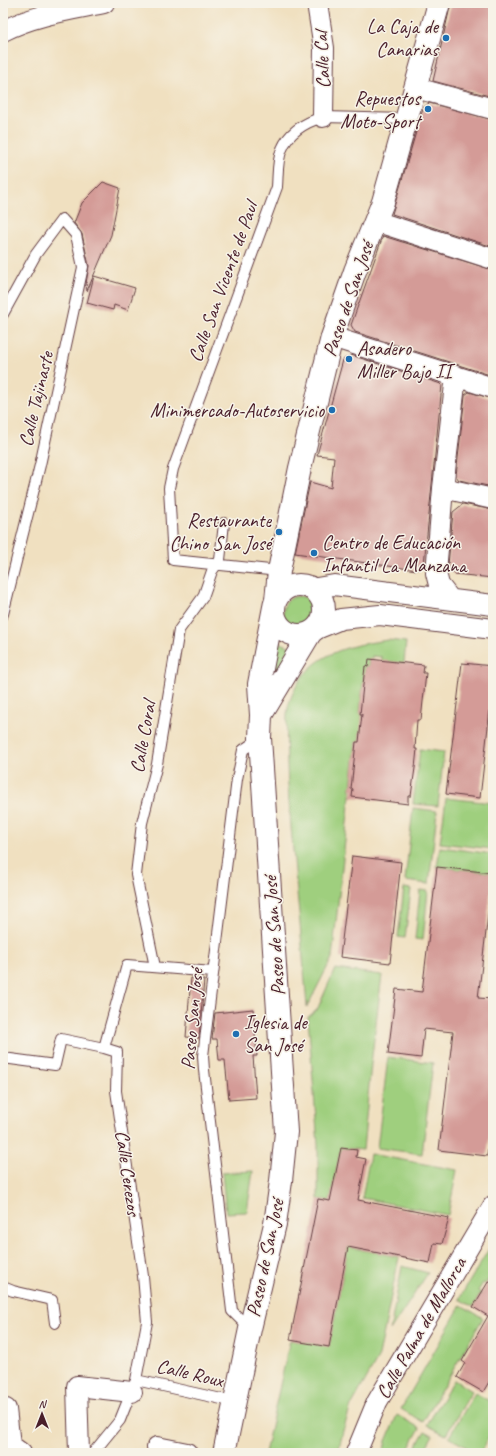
<svg xmlns="http://www.w3.org/2000/svg" width="496" height="1456" font-family="Caveat,sans-serif">
  <style>
    .green { fill: #9fcf7e; stroke: #747754 }
    .building { fill: #d49b97 }
    .lines { fill: none; stroke-linecap: round; stroke-linejoin: round }
    .service-casing { stroke: #633c41; stroke-width: 12 }
    .minor-casing { stroke: #633c41; stroke-width: 22 }
    .tertiary-casing { stroke: #633c41; stroke-width: 24 }
    .service { stroke: #fff; stroke-width: 10 }
    .minor { stroke: #fff; stroke-width: 20 }
    .tertiary { stroke: #fff; stroke-width: 22 }
    .poi-dot { fill: #1f6fb2; stroke: #f7f3e8; stroke-width: 1.5 }
    .labels { text-anchor: middle; dominant-baseline: central; stroke-width: 3; stroke-linejoin: round; paint-order: stroke }
    .poi-label { font-size: 20px; fill: #4a1f2b; stroke: #f7f3e8; text-anchor: end }
    .street-label { font-size: 20px; fill: #4a1f2b; stroke: #f7f3e8 }
  </style>
  <rect width="100%" height="100%" fill="#f7f3e8"/>
  <filter id="ink" filterUnits="userSpaceOnUse"><feTurbulence type="fractalNoise" baseFrequency=".025" numOctaves="2"/><feDisplacementMap in="SourceGraphic" scale="8" xChannelSelector="R" yChannelSelector="G"/><feConvolveMatrix kernelMatrix="1 2 1 2 8 2 1 2 1" color-interpolation-filters="sRGB"/></filter>
  <filter id="wash" filterUnits="userSpaceOnUse"><feTurbulence type="fractalNoise" baseFrequency=".012" numOctaves="4" result="noise"/><feDisplacementMap in="SourceGraphic" scale="16" xChannelSelector="R" yChannelSelector="G"/><feGaussianBlur stdDeviation="0.9" result="paint"/><feColorMatrix in="noise" values="0 0 0 0 0 0 0 0 0 0 0 0 0 0 0 0 0 1.4 0 .05"/><feComposite in="paint" operator="in"/></filter>
  <g filter="url(#wash)">
    <rect width="100%" height="100%" fill="#f0e0c0"/>
    <path class="green" d="M283 612a16 16 0 1 1 32 0a16 16 0 1 1-32 0Z
      M388,640L406,642L404,663L382,661V657L372,656V659H369L368,667L365,666L360,713L362,714L363,734L360,733L359,742H356L332,958L307,1007C303,955 298,902 293,850C289,805 285,759 287,714C288,704 292,694 297,685C317,651 352,645 388,640Z
      M276,641L291,647L267,690Z
      M420,749L444,752L438,806L413,804Z
      M446,798L493,803V849L440,843Z
      M413,808L437,811L429,884L405,881Z
      M440,847L493,854V873L437,867Z
      M404,888L411,889L405,938L398,937Z
      M420,890L428,891L423,940L415,939Z
      M335,969L382,975L371,1064L363,1150L341,1148L330,1201L318,1199V1145L308,1017L317,1010Z
      M388,1057L433,1063L422,1154L377,1148Z
      M370,1154L457,1170L448,1215L362,1198Z
      M253,1171L247,1212L226,1213L222,1173Z
      M493,1242V1265L491,1268L493,1271L491,1274L493,1275L491,1281L488,1280L485,1284L483,1283L478,1291L481,1293L473,1307L459,1299Z
      M348,1247L399,1257L379,1356L351,1406L343,1431L338,1453H265L290,1340L329,1346Z
      M402,1266L428,1273L390,1331Z
      M461,1305L483,1318L423,1422L401,1409Z
      M454,1380L472,1391L446,1435L427,1425Z
      M475,1393L493,1403V1430L480,1453H476L449,1437Z
      M397,1415L420,1428L406,1453H383L386,1441Z
      M425,1431L433,1435L423,1453H412Z"/>
    <g id="blocks">
      <path class="building" d="M451,3H493V97L433,81Z
        M429,103L493,120V247L392,214L423,108Z
        M103,182L120,188L111,235L87,291L86,283L89,266L82,234L74,223L82,203Z
        M383,236L493,270V376L355,332L351,325Z
        M94,276L135,288L128,310L114,305L113,310L87,303Z
        M351,355L441,384L442,385L424,564L417,570L295,553L310,482L331,488L334,457L317,455L343,360Z
        M469,392L493,399V487L459,480L456,476L465,395Z
        M463,504L493,510V578L454,574L448,565L453,512Z
        M369,659L424,665L423,673H426L421,720H417L415,749H417L415,768L411,796H408V804L352,797L353,789H351L356,742H359L362,714H360L365,666L368,667Z
        M462,663L493,666V682L480,798L446,794Z
        M352,856L401,862L390,963L340,957Z
        M437,867L493,873L478,998L493,999V1110L487,1156L439,1150L453,1032L424,1029L421,1058L388,1054L396,989L422,992Z
        M191,978L204,980L199,1038L186,1037Z
        M253,1009L257,1056H253L256,1098L229,1100L225,1060H219L217,1039H212L215,1013Z
        M341,1148L357,1150L356,1157L366,1159L358,1200L449,1218L442,1244L434,1243L430,1263L348,1247L329,1347L290,1340L318,1199L330,1201Z
        M493,1274V1375L483,1392L457,1377L465,1363L462,1361L488,1316L473,1307Z"/>
    </g>
  </g>
  <g filter="url(#ink)">
    <use href="#blocks" fill-opacity="0" stroke="#633c41" stroke-width="1"/>
    <g class="lines">
      <g class="service-casing">
        <path id="service" d="M3,314L36,254L62,219L76,235L83,267L40,465L3,614
          M279,571L173,560L169,488L173,469L277,187C278,175 277,160 282,149C289,132 306,122 323,117L407,119
          M155,967L136,875L142,823L157,764L179,630L203,597L212,571L220,560L224,523
          M3,1058L55,1065L61,1039L104,1048
          M3,1287L13,1291L52,1300L55,1323
          M250,1329L232,1311L204,1070L203,1056L237,779L243,750L260,738
          M136,1380L235,1402
          M93,1453L120,1420L136,1380L147,1322L143,1276L116,1091L117,1052L104,1048L127,965L213,972"/>
      </g>
      <g class="minor-casing">
        <path id="minor" d="M317,3L324,48L323,117
          M3,31C34,15 70,10 104,3
          M416,88L493,109
          M375,221L493,259
          M332,337L493,388
          M443,488L493,499
          M311,589L334,585L493,605
          M450,599L439,585L436,573L443,488L456,376
          M314,630L341,619L380,615L493,629
          M6,1409L10,1445L21,1453
          M157,1447L187,1453
          M79,1453L77,1386L132,1392
          M356,1453L377,1402L493,1206"/>
      </g>
      <g class="tertiary-casing">
        <path id="tertiary" d="M274 610a25 25 0 1 1 50 0a25 25 0 1 1-50 0Z
          M276,600L279,571L300,468L332,337L355,271L383,202L439,3
          M261,715L311,632
          M224,1453L250,1329L275,1224L281,1181L286,1132L260,738L261,715L259,684L274,607"/>
      </g>
      <use href="#service" class="service"/>
      <use href="#minor" class="minor"/>
      <use href="#tertiary" class="tertiary"/>
    </g>
  </g>
  <g class="poi-dot">
    <circle cx="446" cy="38" r="4"/>
    <circle cx="428" cy="109" r="4"/>
    <circle cx="349" cy="359" r="4"/>
    <circle cx="332" cy="410" r="4"/>
    <circle cx="279" cy="532" r="4"/>
    <circle cx="314" cy="553" r="4"/>
    <circle cx="236" cy="1034" r="4"/>
  </g>
  <g class="labels">
    <g class="poi-label">
      <text x="438" y="26">La Caja de<tspan x="438" dy="23">Canarias</tspan></text>
      <text x="420" y="98">Repuestos<tspan x="420" dy="23">Moto-Sport</tspan></text>
      <text x="357" y="348" text-anchor="start">Asadero<tspan x="357" dy="23">Miller Bajo II</tspan></text>
      <text x="324" y="410">Minimercado-Autoservicio</text>
      <text x="271" y="520">Restaurante<tspan x="271" dy="23">Chino San José</tspan></text>
      <text x="322" y="542" text-anchor="start">Centro de Educación<tspan x="322" dy="23">Infantil La Manzana</tspan></text>
      <text x="244" y="1022" text-anchor="start">Iglesia de<tspan x="244" dy="23">San José</tspan></text>
    </g>
    <g class="street-label">
      <text transform="translate(322 60) rotate(-93)">Calle Cal</text>
      <text transform="translate(223 282) rotate(-70)">Calle San Vicente de Paul</text>
      <text transform="translate(348 299) rotate(-71)">Paseo de San José</text>
      <text transform="translate(36 399) rotate(-77)">Calle Tajinaste</text>
      <text transform="translate(143 737) rotate(-80)">Calle Coral</text>
      <text transform="translate(274 936) rotate(-94)">Paseo de San José</text>
      <text transform="translate(192 1019) rotate(-85)">Paseo San José</text>
      <text transform="translate(128 1173) rotate(82)">Calle Cerezos</text>
      <text transform="translate(265 1258) rotate(-78)">Paseo de San José</text>
      <text transform="translate(421 1328) rotate(-60)">Calle Palma de Mallorca</text>
      <text transform="translate(190 1373) rotate(13)">Calle Roux</text>
    </g>
  </g>
  <rect width="496" height="1456" fill="none" stroke="#f7f3e8" stroke-width="16"/>
  <g transform="translate(42 1414)" stroke="#f7f3e8" stroke-width="3" paint-order="stroke">
  <path d="M0-3L7 15L0 10L-7 15Z" fill="#4a1f2b"/>
  <text y="-6" font-size="11" font-weight="bold" text-anchor="middle" fill="#4a1f2b">N</text>
  </g>
</svg>
